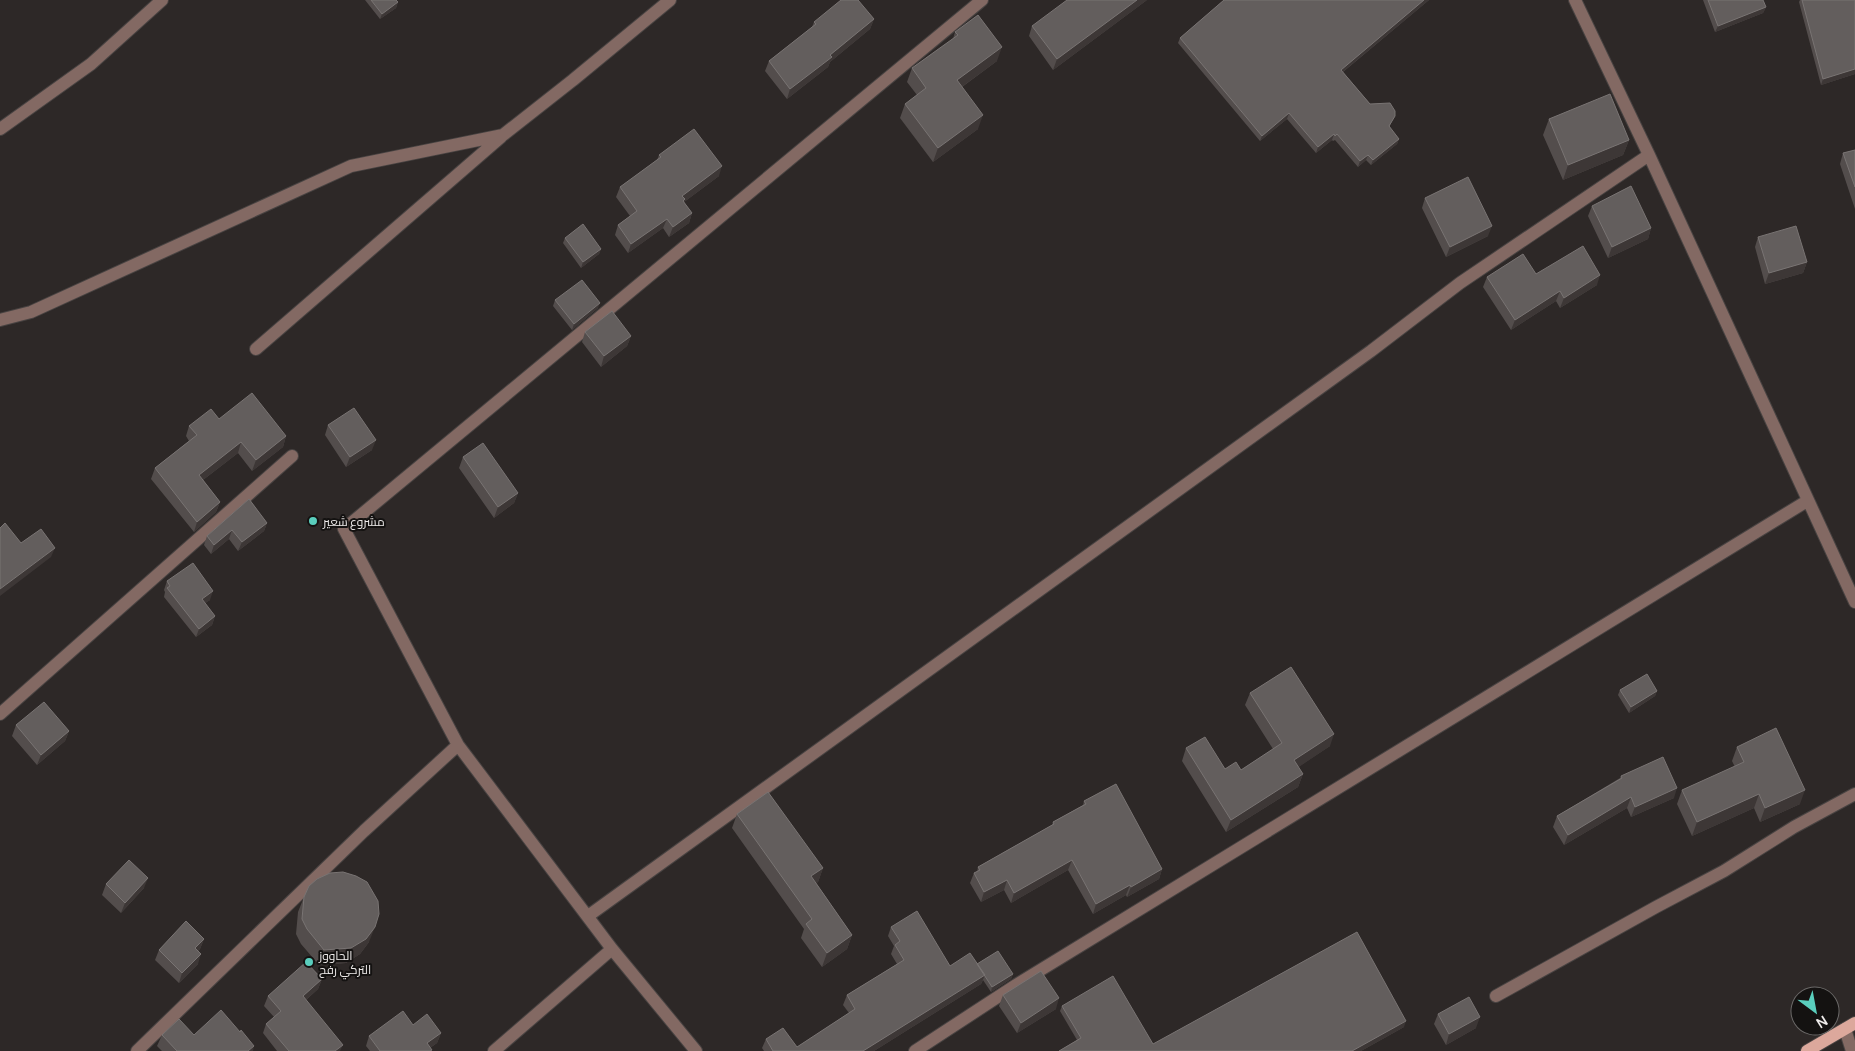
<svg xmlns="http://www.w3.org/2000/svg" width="1855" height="1051" font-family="Manrope,Cairo,sans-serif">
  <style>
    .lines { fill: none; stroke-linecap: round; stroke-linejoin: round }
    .minor-casing { stroke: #484342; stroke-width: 14 }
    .major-casing { stroke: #484342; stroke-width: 14 }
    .minor { stroke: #836963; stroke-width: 12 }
    .major { stroke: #dca89c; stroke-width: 12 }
    .wall { fill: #534d4c }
    .shaded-wall { fill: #3d3736 }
    .building { fill: #635e5d; stroke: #797473 }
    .poi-dot { fill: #5acebd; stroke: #141211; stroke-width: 2 }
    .labels { text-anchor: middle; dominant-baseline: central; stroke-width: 4; stroke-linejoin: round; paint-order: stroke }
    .poi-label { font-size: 12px; fill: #eeebea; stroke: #141211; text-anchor: start }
  </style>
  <rect width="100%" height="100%" fill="#2d2827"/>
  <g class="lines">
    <g class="minor-casing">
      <path id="minor" d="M1575,0L1649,155L1855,602
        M0,129L91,64L162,0
        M0,320L31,312L351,166L503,135L573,80L670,0
        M256,349L501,137
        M0,714L292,456
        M588,916L1371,351L1460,283L1649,155
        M1496,996L1656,907L1724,871L1794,827L1855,794
        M1845,1029L1852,1051
        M137,1051L364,831L458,745
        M494,1051L612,949
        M696,1051L612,949L458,745L344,529L982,0
        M915,1051L1016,985L1807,501"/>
    </g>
    <g class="major-casing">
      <path id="major" d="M1807,1051L1855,1023"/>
    </g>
    <use href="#minor" class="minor"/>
    <use href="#major" class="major"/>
  </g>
  <path class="wall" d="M365,0H396L398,2L396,8L380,19Z
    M1147,0L1053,70L1029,36L1032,26Z
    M1224,0H1429L1343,72L1370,104L1395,116L1389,127L1399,139L1397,144L1371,165L1366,160L1358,167L1335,140L1333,141L1332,140L1316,153L1287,119L1260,141L1178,43L1180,38Z
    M1703,0H1763L1766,7L1763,13L1715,32Z
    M1800,0H1855V75V74L1821,85L1799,2Z
    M874,19L870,29L830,62L828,67L787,99L765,71L769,61L812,27L814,22Z
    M955,32L997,61L962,87L978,129L933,162L900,118L905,104L917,95L907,82L912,68L953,39Z
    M1549,119L1629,140L1623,155L1563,180L1543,135Z
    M1855,150V209L1840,164L1843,153Z
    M659,155L719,176L684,202L692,213L689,223L669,237L663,228L628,253L615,235L618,225L630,216L616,197L620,187L657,160Z
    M1425,198L1488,236L1446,257L1422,208Z
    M1592,206L1651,228L1648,239L1608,258L1588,216Z
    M1758,237L1807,262L1803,273L1765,284L1755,247Z
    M565,238L601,249L599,254L581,268L563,243Z
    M1536,274L1597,285L1560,308L1556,301L1511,330L1483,287L1487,277Z
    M555,300L598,308L572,330L553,306Z
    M585,332L631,336L627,346L601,367L582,342Z
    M219,419L286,436L283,447L252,471L238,453L203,480L220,502L216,512L194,532L151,479L155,468L189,441L186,436L189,426Z
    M328,425L372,450L346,467L325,435Z
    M463,457L518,493L514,503L494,518L459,468Z
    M249,499L267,523L264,531L238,551L229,539L211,554L204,545L207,536Z
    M167,581L210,600L205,603L215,616L212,625L196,637L164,597L165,592L164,590Z
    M1620,690L1657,691L1655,696L1629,713L1618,695Z
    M1250,693L1330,746L1298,767L1303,774L1298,787L1226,832L1182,761L1186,748L1225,769L1241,770L1273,749L1245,705Z
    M16,725L69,731L65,741L37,765L12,736Z
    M1737,747L1800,804L1760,822L1754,808L1692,836L1677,804L1682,790L1735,767L1732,761Z
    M1621,776L1674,798L1631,817L1627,808L1564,845L1553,827L1557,816L1620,778Z
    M1084,801L1162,869L1159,879L1127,897L1126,895L1093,914L1068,870L1011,903L1004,890L981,902L970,883L974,873L977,872L978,867L1052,825L1053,822L1083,805Z
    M737,814L823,868L818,882L816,883L852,935L847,949L822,967L801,938L804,929L732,828Z
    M106,884L144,888L121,913L102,895Z
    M304,897L369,942L360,954L346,963L319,965L301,944L296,934L298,912Z
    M891,927L950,966L977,964L1013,974L1011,979L991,992L983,980L981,984L874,1051H764L762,1048L766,1039L797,1047L849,1013L843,1005L847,995L897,964L891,954L894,946L888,936Z
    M204,939L200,949L198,951V964L179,983L155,960L159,950Z
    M322,979L318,989L306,1000L340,1051H277L263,1033L266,1024L274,1017L264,1006L268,996Z
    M1003,995L1056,1009L1017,1033L999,1006Z
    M1062,1006L1153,1044L1404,1027L1361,1051H1059L1077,1040L1060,1011Z
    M1438,1014L1476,1028L1446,1045L1434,1024Z
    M441,1033L437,1043L430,1048L432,1051H370L366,1046L369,1036Z
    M162,1035H194L253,1051H162L157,1046Z"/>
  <path class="shaded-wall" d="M1137,0H1147L1053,70L1057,59Z
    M1424,0H1429L1339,75L1341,70Z
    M398,2L396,8L380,19L382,14Z
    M1766,7L1763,13L1715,32L1718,26Z
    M874,19L870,29L830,62L828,67L787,99L790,89Z
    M1002,47L997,61L952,94L957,80Z
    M1855,69V74L1821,85L1823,79Z
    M1289,113L1287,119L1260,141L1262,136Z
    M983,115L978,129L933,162L938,148Z
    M1334,134L1332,140L1316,153L1318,147Z
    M1399,139L1397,144L1371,165L1373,160Z
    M1629,140L1623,155L1563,180L1568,165Z
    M1368,155L1366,160L1358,167L1360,161Z
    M722,166L719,176L684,202L682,196Z
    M692,213L689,223L669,237L673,227Z
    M667,219L663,228L628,253L631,244Z
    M1492,226L1488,236L1446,257L1450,247Z
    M1651,228L1648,239L1608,258L1612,247Z
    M601,249L599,254L581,268L583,262Z
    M1807,262L1803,273L1765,284L1769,273Z
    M1600,275L1597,285L1560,308L1564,298Z
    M1560,291L1556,301L1511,330L1515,320Z
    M600,303L598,308L572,330L574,324Z
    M631,336L627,346L601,367L604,356Z
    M286,436L283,447L252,471L256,460Z
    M376,440L372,450L346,467L350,457Z
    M241,442L238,453L195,486L199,475Z
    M518,493L514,503L494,518L498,507Z
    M220,502L216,512L194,532L197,522Z
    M267,523L264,531L238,551L242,542Z
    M232,530L229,539L211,554L214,545Z
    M55,548L51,557L0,596V589Z
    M213,591L210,600L199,608L202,599Z
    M215,616L212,625L196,637L199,629Z
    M1657,691L1655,696L1629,713L1631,707Z
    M69,731L65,741L37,765L41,755Z
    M1334,734L1330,746L1290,773L1294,760Z
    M1303,774L1298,787L1226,832L1231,820Z
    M1677,788L1674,798L1631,817L1635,807Z
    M1805,790L1800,804L1760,822L1765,808Z
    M1759,794L1754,808L1692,836L1697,822Z
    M1631,797L1627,808L1564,845L1568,835Z
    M1072,860L1068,870L1011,903L1014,893Z
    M823,868L818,882L806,890L811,876Z
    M1162,869L1159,879L1127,897L1131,887Z
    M148,878L144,888L121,913L125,903Z
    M1007,880L1004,890L981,902L984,892Z
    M1130,885L1126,895L1093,914L1096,904Z
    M375,927L369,942L360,954L346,963L319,965L324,950Z
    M852,935L847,949L822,967L827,953Z
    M204,939L200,949L191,958L195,948Z
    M201,954L198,964L179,983L182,973Z
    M1013,974L1011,979L991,992L992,987Z
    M985,975L981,984L874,1051H863Z
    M322,979L318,989L299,1006L303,996Z
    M1059,998L1056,1009L1017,1033L1021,1023Z
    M1480,1017L1476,1028L1446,1045L1449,1034Z
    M1406,1021L1404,1027L1361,1051H1352Z
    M441,1033L437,1043L425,1051L427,1043Z
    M343,1045L340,1051H335Z
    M254,1046L253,1051H248Z"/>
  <path class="building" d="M371,0H396L398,2L382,14Z
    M841,0H858L874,19L830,55L832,57L790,89L769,61L816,24L814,22Z
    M1067,0H1137L1057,59L1032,26Z
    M1224,0H1424L1341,70L1370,104L1390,103L1395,111V116L1389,126L1399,139L1373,160L1368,155L1360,161L1337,134L1335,136L1334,134L1318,147L1289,113L1262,136L1180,38Z
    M1708,0H1763L1766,7L1718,26Z
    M1802,0H1855V69L1823,79Z
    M978,15L1002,47L957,80L983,115L938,148L905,104L926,88L912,68L958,35L955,32Z
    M1610,94L1629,140L1568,165L1549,119Z
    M694,129L722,166L682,196L685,199L683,201L692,213L673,227L667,219L631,244L618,225L637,211L620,187L661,157L659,155Z
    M1855,150V187L1843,153Z
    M1468,177L1492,226L1450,247L1425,198Z
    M1631,186L1651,228L1612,247L1592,206Z
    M583,224L601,249L583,262L565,238Z
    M1796,226L1807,262L1769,273L1758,237Z
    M1583,246L1600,275L1564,298L1560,291L1515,320L1487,277L1523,254L1536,274Z
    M582,280L600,303L574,324L555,300Z
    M612,311L631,336L604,356L585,332Z
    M252,393L286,436L256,460L241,442L199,475L220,502L197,522L155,468L197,435L189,426L211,409L219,419Z
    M354,408L376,440L350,457L328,425Z
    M483,443L518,493L498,507L463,457Z
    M249,499L267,523L242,542L232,530L214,545L207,536Z
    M5,523L21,543L41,529L55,548L0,589V528Z
    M193,563L213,591L202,599L215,616L199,629L167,588L170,586L167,581Z
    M1291,667L1334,734L1294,760L1303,774L1231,820L1186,748L1205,737L1225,769L1236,762L1241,770L1282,743L1250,693Z
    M1647,674L1657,691L1631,707L1620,690Z
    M44,702L69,731L41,755L16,725Z
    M1776,728L1805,790L1765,808L1759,794L1697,822L1682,790L1744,762L1737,747Z
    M1663,757L1677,788L1635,807L1631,797L1568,835L1557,816L1622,778L1621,776Z
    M1116,784L1162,869L1131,887L1130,885L1096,904L1072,860L1014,893L1007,880L984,892L974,873L980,870L978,867L1054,824L1053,822L1086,804L1084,801Z
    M768,792L823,868L811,876L852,935L827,953L806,924L812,919L737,814Z
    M129,860L148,878L125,903L106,884Z
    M343,872L356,876L367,882L378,901L379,914L375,927L366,939L351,948L324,950L307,929L302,919L304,897L309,886L317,879L330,873Z
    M917,911L950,966L970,953L985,975L863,1051H773L766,1039L783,1028L797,1047L855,1009L847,995L904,960L895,945L900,941L891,927Z
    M186,921L204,939L195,948L201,954L182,973L159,950Z
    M1357,932L1406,1021L1352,1051H1059L1081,1038L1062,1006L1113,976L1153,1044Z
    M998,951L1013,974L992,987L977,964Z
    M306,962L322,979L303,996L343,1045L335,1051H289L266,1024L281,1011L268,996Z
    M1041,971L1059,998L1021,1023L1003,995Z
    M1469,997L1480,1017L1449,1034L1438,1014Z
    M221,1010L240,1032L241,1030L254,1046L248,1051H177L162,1035L179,1019L194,1035Z
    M403,1011L413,1025L427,1014L441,1033L427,1043L432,1050L430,1051H380L369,1036Z"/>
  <g class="poi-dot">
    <circle cx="313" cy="521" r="5"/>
    <circle cx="309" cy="962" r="5"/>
  </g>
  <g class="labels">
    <g class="poi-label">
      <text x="323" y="521">مشروع شعير</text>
      <text x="319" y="955">الحاووز<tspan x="319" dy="14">التركي رفح</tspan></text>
    </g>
  </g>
  <g transform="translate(1815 1011) rotate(148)"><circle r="24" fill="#141211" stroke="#6b6968"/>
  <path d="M0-4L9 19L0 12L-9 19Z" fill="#5acebd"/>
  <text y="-8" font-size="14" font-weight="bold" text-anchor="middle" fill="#eeebea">N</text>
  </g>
</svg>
